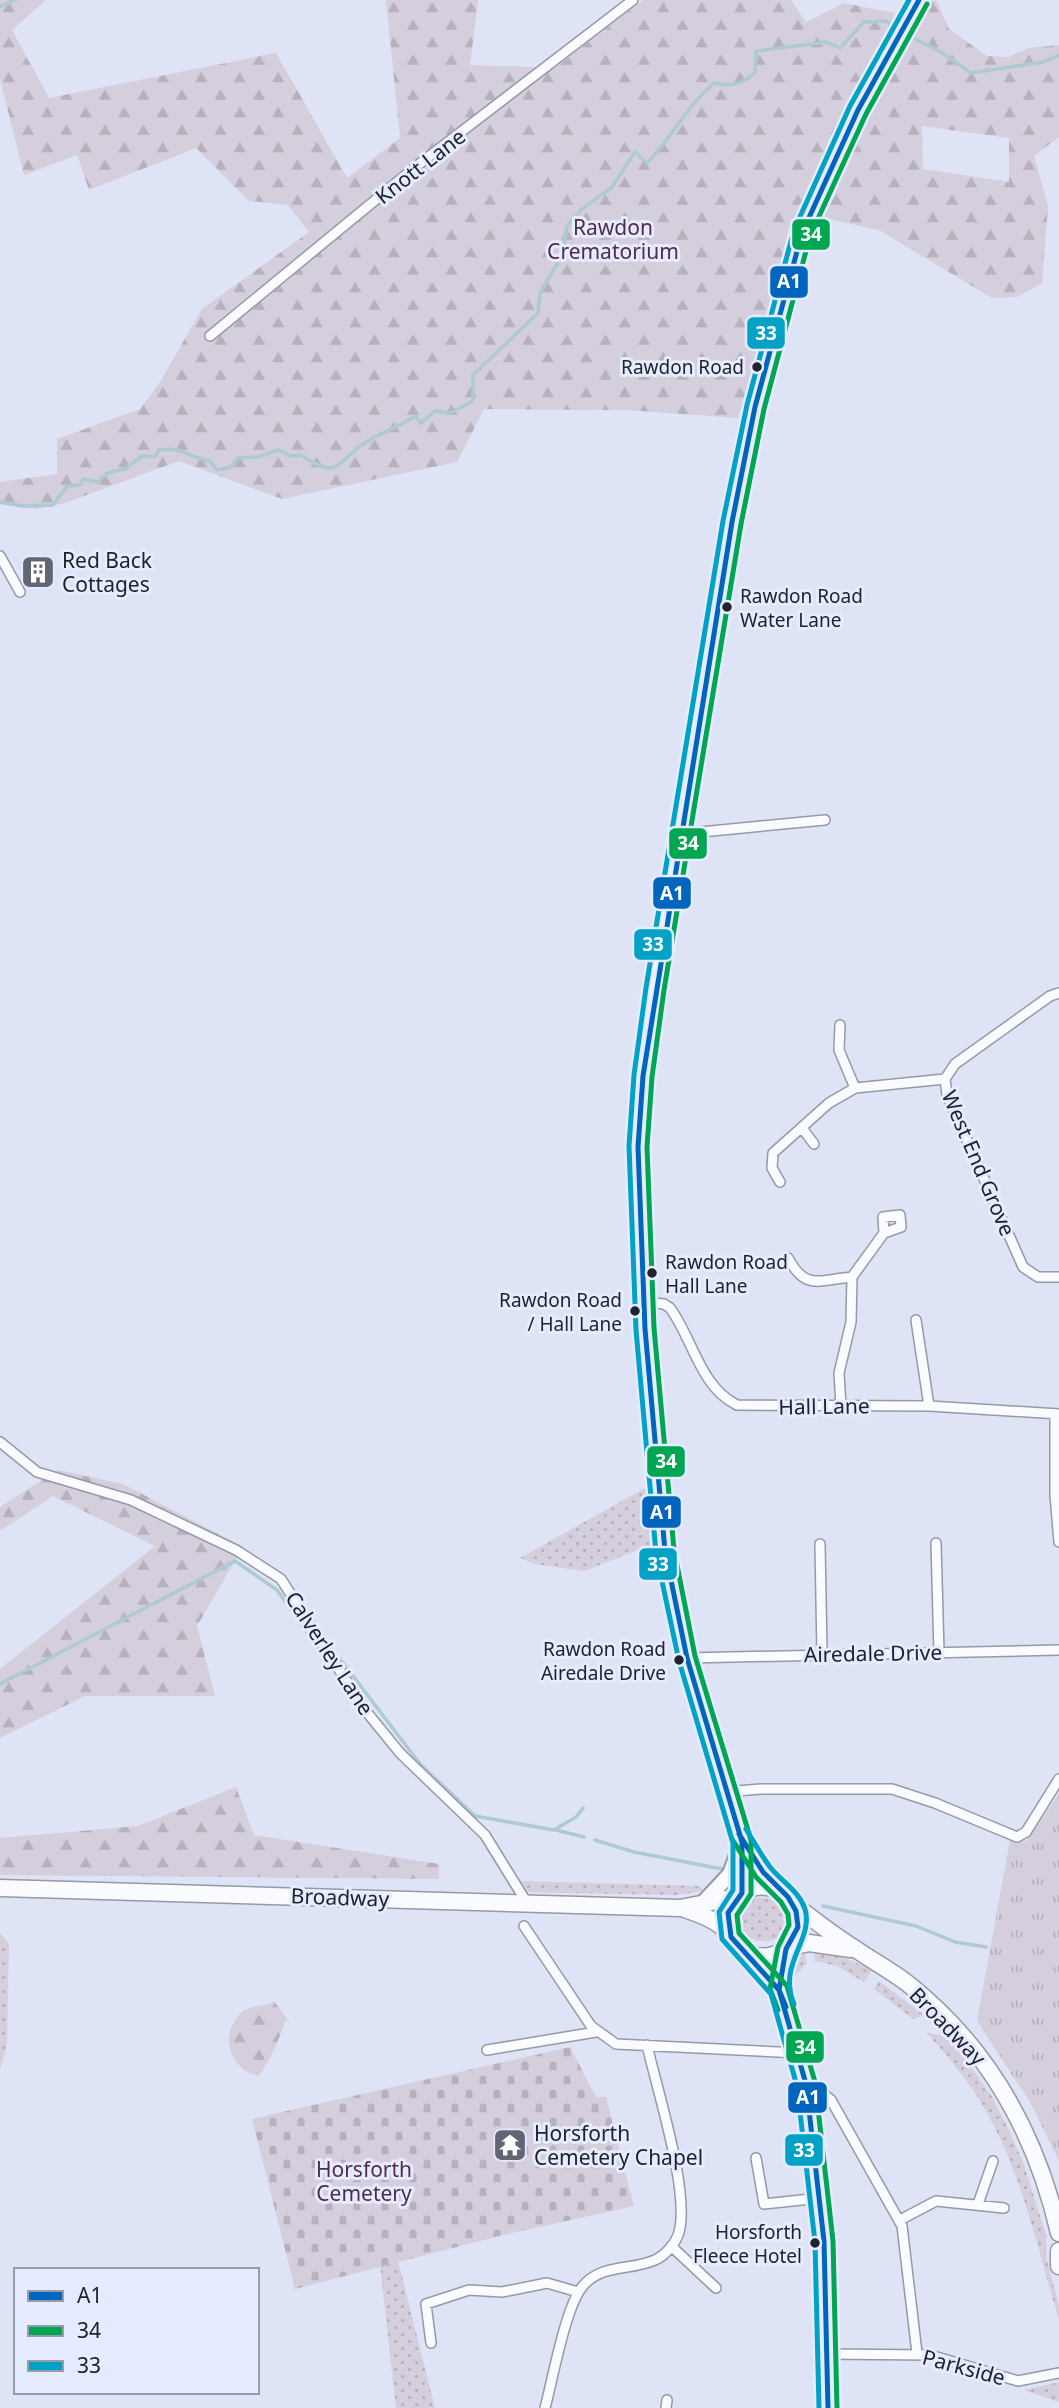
<svg xmlns="http://www.w3.org/2000/svg" width="1059" height="2408" font-family="'Noto Sans',sans-serif">
  <style>
    .grass { fill: url(#grass-dots) }
    .forest { fill: url(#forest-firs); fill-rule: evenodd }
    .cemetery { fill: url(#cemetery-stones) }
    .park { fill: url(#park-tufts) }
    .lines { fill: none; stroke-linecap: round; stroke-linejoin: round }
    .stream { stroke: #aecad3; stroke-width: 3.5 }
    .minor-casing { stroke: #9699a6; stroke-width: 12 }
    .primary-casing { stroke: #9699a6; stroke-width: 18 }
    .trunk-casing { stroke: #9699a6; stroke-width: 19 }
    .minor { stroke: #fafbfe; stroke-width: 9 }
    .primary { stroke: #fafbfe; stroke-width: 14 }
    .trunk { stroke: #fafbfe; stroke-width: 16 }
    .bus-1-casing { stroke: #e6ecff; stroke-width: 10 }
    .bus-2-casing { stroke: #e6ecff; stroke-width: 10 }
    .bus-3-casing { stroke: #e6ecff; stroke-width: 10 }
    .bus-1 { stroke: #0065bd; stroke-width: 5 }
    .bus-2 { stroke: #00a651; stroke-width: 5 }
    .bus-3 { stroke: #02a2c6; stroke-width: 5 }
    .bus-dot { fill: #20232e; stroke: #e6ecff; stroke-width: 2.5 }
    .labels { text-anchor: middle; dominant-baseline: central; stroke-width: 6; stroke-linejoin: round; paint-order: stroke }
    .bus-label { font-size: 19px; fill: #20232e; stroke: #e6ecff; text-anchor: end }
    .street-label { font-size: 21px; fill: #20232e; stroke: #e6ecff }
    .park-label { font-size: 21px; fill: #522b48; stroke: #e6ecff }
    .poi-label { font-size: 21px; fill: #20232e; stroke: #e6ecff; text-anchor: start }
    .line-badge { stroke: #e6ecff; stroke-width: 2.5 }
    .badge-label { font-size: 19px; text-anchor: middle; font-weight: bold; fill: #fff }
  </style>
  <defs>
    <pattern id="grass-dots" width="8" height="8" patternUnits="userSpaceOnUse" patternTransform="scale(1.75)"><rect width="8" height="8" fill="#d5cedc"/><path d="M2 2h.1M6 6h.1" fill="none" stroke="#b7b1bd" stroke-width="1.8" stroke-linecap="round"/></pattern>
    <pattern id="forest-firs" width="22" height="20" patternUnits="userSpaceOnUse" patternTransform="scale(1.75)"><rect width="22" height="20" fill="#d5cedc"/><path d="M5 1l3.5 6h-7zM16 11l3.5 6h-7z" fill="#b7b1bd"/></pattern>
    <pattern id="cemetery-stones" width="16" height="16" patternUnits="userSpaceOnUse" patternTransform="scale(1.75)"><rect width="16" height="16" fill="#d5cedc"/><path d="M2 7V4a2 2 0 0 1 4 0v3zM10 15v-3a2 2 0 0 1 4 0v3z" fill="#b7b1bd"/></pattern>
    <pattern id="park-tufts" width="24" height="20" patternUnits="userSpaceOnUse" patternTransform="scale(1.75)"><rect width="24" height="20" fill="#d5cedc"/><path d="M3 7l-1-3M5 7V3M7 7l1-3M15 17l-1-3M17 17v-4M19 17l1-3" fill="none" stroke="#b7b1bd"/></pattern>
  </defs>
  <rect width="100%" height="100%" fill="#dee3f5"/>
  <path class="grass" d="M647,1487L651,1545L584,1571L534,1564L520,1558Z
    M518,1881L700,1886L703,1891L676,1895L523,1892Z
    M754,1898C774,1896 788,1906 790,1926C777,1950 737,1945 738,1915Z
    M0,1933L9,1944L7,2045L0,2070Z
    M804,1950L807,1963L792,1979V1965Z
    M815,1950L841,1956L872,1970L864,1982L837,1966L815,1961Z
    M879,1981L924,2015L913,2019L874,1989Z
    M927,2033L947,2036L956,2046L991,2095L1009,2130L1024,2165L1046,2235V2256L1059,2306V2320C1037,2247 1021,2167 980,2101C965,2076 946,2055 927,2033Z
    M398,2261L435,2408H396L380,2265Z
    M1059,2382V2402L1024,2390Z"/>
  <path class="forest" d="M0,0H46L12,30L49,98L276,53L347,178L400,138L386,0H478L470,65L555,68L643,0H791L806,22L844,3L899,14L936,0L949,29L987,56L1008,57L1029,48L1059,45V137L1034,156L1048,206L1042,283L1017,297L992,298L879,230L828,219L797,221L738,418L627,410L484,409L457,462L282,499L179,461L65,503L36,509L0,504V482L57,474V439L140,409L160,382L202,309L309,232L288,205L249,201L196,148L89,190L77,155L24,175L0,79ZM922,126L1009,138V182L923,169Z
    M58,1470L123,1484L243,1547L197,1626L215,1696H85L0,1738V1669L155,1546L53,1496L0,1531V1507Z
    M236,1787L254,1835L439,1864V1879L0,1875V1838L138,1826Z
    M274,2001L290,2023L285,2020C283,2032 266,2069 258,2076C231,2070 219,2037 239,2015C249,2003 263,2009 274,2001Z"/>
  <path class="cemetery" d="M570,2047L596,2097H606L634,2206L495,2237L295,2289L252,2119Z"/>
  <path class="park" d="M1059,1794V2161L1030,2102L977,2021L1010,1840L1026,1841Z"/>
  <g class="lines">
    <path class="stream" d="M0,7L15,0
      M911,37L941,52L971,73L1043,62L1059,55
      M0,502L22,506L53,505L67,486L80,485L83,479L97,482L108,473L125,469L142,456L155,457L159,450C184,446 188,458 210,461L217,470L231,467L238,458L258,457L278,450L291,456L301,455C340,482 336,461 366,442C381,432 398,428 415,416L421,423L435,411L450,413L473,401V375L538,313L540,293L562,256L567,226L582,209L612,187L635,152L647,163C672,137 687,106 714,83C731,87 742,84 755,73L756,51L827,42L840,48L864,22L886,21L893,26
      M340,1659L420,1764L475,1816L554,1830L576,1817L583,1808
      M0,1684L235,1561L277,1590L327,1661
      M556,1830L584,1837
      M595,1840L634,1852L722,1869
      M823,1906L916,1926L955,1942L986,1947"/>
    <g class="minor-casing">
      <path id="minor" d="M210,336L418,165L633,0
        M0,556L20,592
        M680,834L825,820
        M1059,993L1050,996L955,1064L945,1079L947,1095L1023,1267L1038,1277H1059
        M840,1025L839,1050L855,1088
        M802,1128L814,1144
        M780,1182L772,1168L773,1153L829,1103L855,1088L945,1079
        M788,1258C806,1291 818,1280 852,1277
        M852,1277L884,1233L883,1217L900,1215L901,1227L884,1233
        M643,1302L664,1304L670,1308C693,1339 700,1387 737,1405L929,1406L1059,1414
        M916,1320L929,1406
        M841,1406L839,1373L851,1322L852,1277
        M1055,1414V1495L1059,1542
        M0,1442L37,1472L131,1500L236,1550L281,1579L365,1710L400,1753L485,1835L527,1903
        M936,1543L939,1652
        M820,1544L822,1654
        M687,1658L1059,1650
        M726,1795L736,1791L761,1789H892L935,1803L1017,1837L1026,1832L1059,1779
        M524,1926L591,2026L616,2044L798,2053
        M487,2050L596,2032
        M807,2091H820L831,2100L902,2226L917,2353
        M756,2158L764,2204L820,2198
        M978,2204L993,2161
        M900,2220L936,2201L1004,2208
        M671,2246L716,2288
        M431,2343L426,2304L469,2290L502,2292L547,2283L578,2292
        M827,2354L930,2355L1018,2381L1059,2373
        M545,2408C553,2378 565,2309 582,2287C601,2263 631,2271 655,2260C666,2255 676,2243 679,2232C690,2192 657,2090 647,2045
        M666,2408L667,2400"/>
    </g>
    <g class="primary-casing">
      <path id="primary" d="M742,1850V1893
        M778,1890L742,1842L731,1811L687,1658L669,1577L639,1245L640,1106L655,989L732,522L765,368L802,233L858,110L919,0
        M703,1903L730,1874L742,1842
        M746,1953L779,1990L806,2084L824,2241L828,2408
        M779,1990L786,1949"/>
    </g>
    <g class="trunk-casing">
      <path id="trunk" d="M0,1888L680,1908L737,1897
        M793,1904C813,1919 833,1935 854,1948C871,1960 890,1970 907,1983C988,2047 1036,2133 1059,2233
        M682,1908C696,1913 710,1917 721,1926C733,1937 739,1953 757,1956C796,1963 814,1905 777,1890C744,1876 724,1907 731,1937
        M787,1948L809,1943L851,1949
        M1059,2251V2266"/>
    </g>
    <use href="#minor" class="minor"/>
    <use href="#primary" class="primary"/>
    <use href="#trunk" class="trunk"/>
    <g class="bus-1-casing">
      <path id="bus-1" d="M739,1834L763,1872L788,1897L796,1911L798,1927L786,1949L779,1990L786,2007
        M828,2408L824,2241L806,2084L779,1990L731,1937L728,1913L742,1893V1842L687,1658L665,1551L645,1329L638,1147L643,1076L732,522L755,407L802,233L858,110L919,0"/>
    </g>
    <g class="bus-2-casing">
      <path id="bus-2" d="M732,1839L756,1877L781,1902L788,1914L789,1925L778,1947L770,1989L778,2010
        M837,2408L833,2241L815,2082L787,1986L739,1933L737,1915L751,1894V1840L695,1656L674,1550L654,1328L647,1147L652,1077L664,990L741,524L764,409L810,236L866,114L927,4"/>
    </g>
    <g class="bus-3-casing">
      <path id="bus-3" d="M746,1829C754,1842 761,1855 770,1867C781,1881 799,1891 805,1909C814,1941 777,1963 794,2004
        M819,2408L815,2242L797,2086L771,1994L722,1939L719,1912L733,1890V1843L679,1661L656,1553L636,1330L629,1146L634,1075L646,988L723,521L747,405L794,230L850,106L909,0"/>
    </g>
    <use href="#bus-1" class="bus-1"/>
    <use href="#bus-2" class="bus-2"/>
    <use href="#bus-3" class="bus-3"/>
  </g>
  <defs>
    <g id="building-square" transform="scale(1.75)"><rect x="-9" y="-9" width="18" height="18" rx="4" fill="#626674" stroke="#e6ecff"/><path d="M-4-6H4V6H1V3H-1V6H-4ZM-2.5-4.3h1.7v1.8h-1.7ZM.8-4.3h1.7v1.8H.8ZM-2.5-1h1.7V.8h-1.7ZM.8-1h1.7V.8H.8Z" fill="#fff"/></g>
    <g id="temple-square" transform="scale(1.75)"><rect x="-9" y="-9" width="18" height="18" rx="4" fill="#626674" stroke="#e6ecff"/><path d="M0-6L5-2H3V0L6.5 2.5H4V6H1.5V3h-3V6H-4V2.5H-6.5L-3 0V-2H-5Z" fill="#fff"/></g>
  </defs>
  <g fill-rule="evenodd">
    <use href="#building-square" x="38" y="572"/>
    <use href="#temple-square" x="510" y="2145"/>
  </g>
  <g class="bus-dot">
    <circle cx="757" cy="367" r="6"/>
    <circle cx="727" cy="607" r="6"/>
    <circle cx="652" cy="1273" r="6"/>
    <circle cx="635" cy="1311" r="6"/>
    <circle cx="679" cy="1660" r="6"/>
    <circle cx="815" cy="2243" r="6"/>
  </g>
  <g class="labels">
    <g class="bus-label">
      <text x="744" y="367">Rawdon Road</text>
      <text x="740" y="596" text-anchor="start">Rawdon Road<tspan x="740" dy="24">Water Lane</tspan></text>
      <text x="665" y="1262" text-anchor="start">Rawdon Road<tspan x="665" dy="24">Hall Lane</tspan></text>
      <text x="622" y="1300">Rawdon Road<tspan x="622" dy="24">/ Hall Lane</tspan></text>
      <text x="666" y="1649">Rawdon Road<tspan x="666" dy="24">Airedale Drive</tspan></text>
      <text x="802" y="2232">Horsforth<tspan x="802" dy="24">Fleece Hotel</tspan></text>
    </g>
    <g class="street-label">
      <text transform="translate(420 166) rotate(-38)">Knott Lane</text>
      <text transform="translate(979 1163) rotate(67)">West End Grove</text>
      <text transform="translate(824 1406) rotate(-1)">Hall Lane</text>
      <text transform="translate(330 1653) rotate(57)">Calverley Lane</text>
      <text transform="translate(873 1653) rotate(-1)">Airedale Drive</text>
      <text transform="translate(340 1897) rotate(2)">Broadway</text>
      <text transform="translate(948 2026) rotate(46)">Broadway</text>
      <text transform="translate(964 2367) rotate(15)">Parkside</text>
    </g>
    <g class="park-label">
      <text x="613" y="227">Rawdon<tspan x="613" dy="24">Crematorium</tspan></text>
      <text x="364" y="2169">Horsforth<tspan x="364" dy="24">Cemetery</tspan></text>
    </g>
    <g class="poi-label">
      <text x="62" y="560">Red Back<tspan x="62" dy="24">Cottages</tspan></text>
      <text x="534" y="2133">Horsforth<tspan x="534" dy="24">Cemetery Chapel</tspan></text>
    </g>
  </g>
  <g class="line-badge">
    <rect x="791" y="218" width="40" height="33" rx="7" fill="#00a651"/>
    <rect x="769" y="265" width="40" height="34" rx="7" fill="#0065bd"/>
    <rect x="746" y="316" width="40" height="34" rx="7" fill="#02a2c6"/>
    <rect x="668" y="827" width="40" height="33" rx="7" fill="#00a651"/>
    <rect x="652" y="876" width="40" height="34" rx="7" fill="#0065bd"/>
    <rect x="633" y="928" width="40" height="33" rx="7" fill="#02a2c6"/>
    <rect x="646" y="1445" width="40" height="33" rx="7" fill="#00a651"/>
    <rect x="641" y="1495" width="41" height="34" rx="7" fill="#0065bd"/>
    <rect x="638" y="1547" width="40" height="34" rx="7" fill="#02a2c6"/>
    <rect x="785" y="2030" width="40" height="34" rx="7" fill="#00a651"/>
    <rect x="787" y="2081" width="41" height="33" rx="7" fill="#0065bd"/>
    <rect x="784" y="2133" width="40" height="34" rx="7" fill="#02a2c6"/>
  </g>
  <g class="badge-label">
    <text x="811" y="241">34</text>
    <text x="789" y="288">A1</text>
    <text x="766" y="340">33</text>
    <text x="688" y="850">34</text>
    <text x="672" y="900">A1</text>
    <text x="653" y="951">33</text>
    <text x="666" y="1468">34</text>
    <text x="662" y="1519">A1</text>
    <text x="658" y="1571">33</text>
    <text x="805" y="2054">34</text>
    <text x="808" y="2104">A1</text>
    <text x="804" y="2157">33</text>
  </g>
  <rect x="14" y="2268" width="245" height="126" fill="#e6ecff" stroke="#979cab" stroke-width="2"/>
  <rect x="28" y="2291" width="35" height="10" fill="#0065bd" stroke="#979cab" stroke-width="2"/>
  <text x="77" y="2303" font-size="21" fill="#20232e">A1</text>
  <rect x="28" y="2326" width="35" height="10" fill="#00a651" stroke="#979cab" stroke-width="2"/>
  <text x="77" y="2338" font-size="21" fill="#20232e">34</text>
  <rect x="28" y="2361" width="35" height="10" fill="#02a2c6" stroke="#979cab" stroke-width="2"/>
  <text x="77" y="2373" font-size="21" fill="#20232e">33</text>
</svg>
